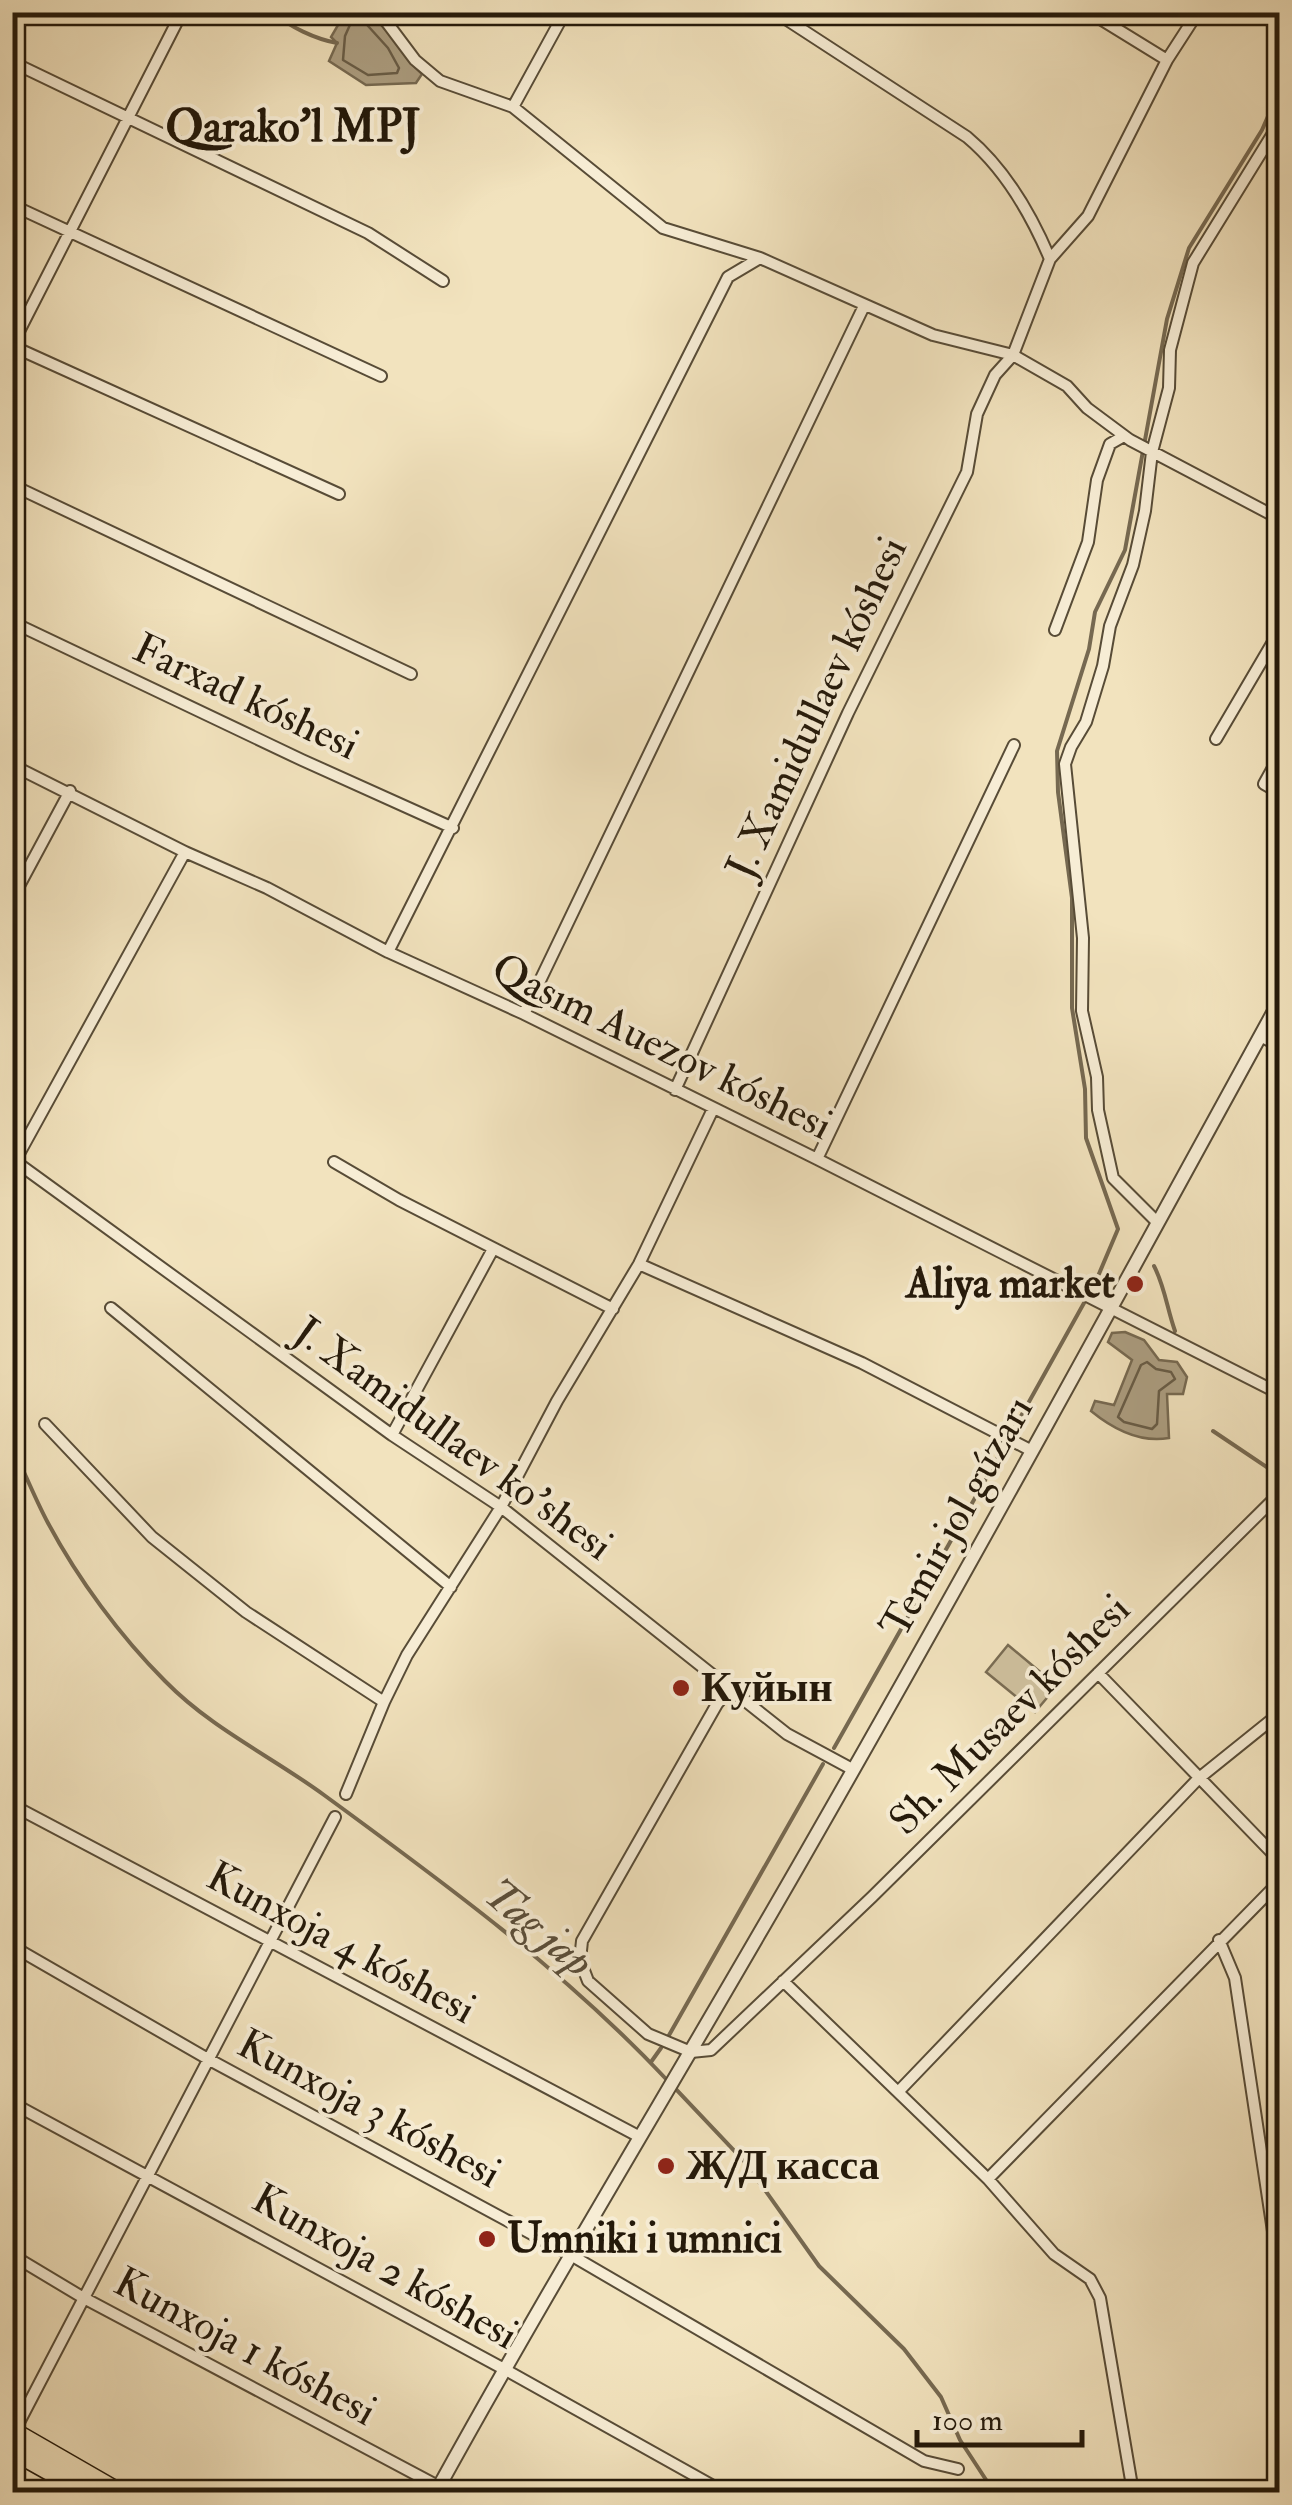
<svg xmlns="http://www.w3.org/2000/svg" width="1292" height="2505" font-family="'IM FELL Double Pica',serif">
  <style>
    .green { fill: #cfc19f; stroke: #7a6d54; stroke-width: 2.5 }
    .water { fill: #ac9e81; stroke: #766951; stroke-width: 2.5 }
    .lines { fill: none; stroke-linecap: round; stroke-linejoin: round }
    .shore { stroke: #685c46; stroke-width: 2.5 }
    .stream { stroke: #766951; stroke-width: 4 }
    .minor-casing { stroke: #584c37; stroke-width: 14 }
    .tertiary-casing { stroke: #584c37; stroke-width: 16 }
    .primary-casing { stroke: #24190a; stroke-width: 21 }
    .minor { stroke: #f7edd5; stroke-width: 10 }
    .tertiary { stroke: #f7edd5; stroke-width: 12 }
    .primary { stroke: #f2e3be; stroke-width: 18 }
    .poi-dot { fill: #8f2418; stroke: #f7edd5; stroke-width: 4 }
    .labels { text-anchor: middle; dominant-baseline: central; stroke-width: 8; stroke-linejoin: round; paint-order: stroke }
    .street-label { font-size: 42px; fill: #24190a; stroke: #f7edd5 }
    .poi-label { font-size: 42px; font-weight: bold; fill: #24190a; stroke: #f7edd5; text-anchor: start }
    .neighbourhood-label { font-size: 45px; font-weight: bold; fill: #24190a; stroke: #f7edd5 }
    .water-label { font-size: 45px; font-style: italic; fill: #5a4e3a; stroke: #f7edd5 }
  </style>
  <rect width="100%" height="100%" fill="#f2e3be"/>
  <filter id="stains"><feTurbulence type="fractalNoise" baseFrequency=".002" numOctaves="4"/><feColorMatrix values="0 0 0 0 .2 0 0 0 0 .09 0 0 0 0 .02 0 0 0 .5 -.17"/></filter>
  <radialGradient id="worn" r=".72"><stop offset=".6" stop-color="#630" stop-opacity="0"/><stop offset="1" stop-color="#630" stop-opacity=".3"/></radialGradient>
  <path class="green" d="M1008,1645L1057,1686L1035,1712L986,1672Z"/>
  <path class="water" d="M345,13C390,12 393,49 422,74L416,83L366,85L329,61L337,43L331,37Z
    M1125,1332L1144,1340L1159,1360L1177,1362L1187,1377L1183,1394H1167L1169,1438C1141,1443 1113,1429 1091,1411L1095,1401L1114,1405L1132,1360L1108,1342L1112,1333Z"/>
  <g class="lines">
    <path class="shore" d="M359,16L388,48L399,68L397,73L368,75L343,60L345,36L353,18Z
      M1147,1362L1156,1369L1171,1372L1175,1379L1159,1391L1157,1424L1152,1429L1124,1422L1118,1417L1141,1365Z"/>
    <path class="stream" d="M272,12C290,27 315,39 337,43
      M1154,1266C1165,1287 1167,1309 1175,1331
      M1093,1288L1118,1229L1086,1138L1085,1089L1072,1008V898L1058,792L1057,751L1089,649L1095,612L1125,550L1167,319L1189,248L1262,130L1280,89
      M1213,1431L1280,1476
      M1011,1434L1084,1303
      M12,1448C25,1472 35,1499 48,1523C78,1579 120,1636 165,1681C212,1729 271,1756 324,1795C443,1882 566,1972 667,2080
      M834,1748L1006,1443
      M668,2037L823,1764
      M651,2062L661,2048
      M674,2087L745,2162L819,2266L904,2349L941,2397L960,2440L994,2492"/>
    <g class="minor-casing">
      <path id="minor" d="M379,12L415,60L440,81L513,107L663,228L760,258L933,335L1013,355L1067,386L1087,408L1130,440L1280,519
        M1089,12L1167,60
        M12,62L368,233L443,281
        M513,107L565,12
        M12,205L381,376
        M1050,259L1088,216L1167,60L1198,12
        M12,345L182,12
        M12,346L339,494
        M12,485L411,674
        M12,622L302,760L453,828
        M1055,630L1088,542L1097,480L1110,444L1124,436
        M1216,739L1280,630
        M1280,755L1264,784L1280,793
        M12,765L185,852L267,888L388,952L524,1014L817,1159L1280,1394
        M12,899L70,791
        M388,952L728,277L760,258
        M524,1014L864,306
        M1260,1036L1280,1046
        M675,1090L848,713L967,472L977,414L995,375L1013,355L1050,259C1031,214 1004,168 967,137L775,12
        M12,1159L392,1435L501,1507L787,1734L852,1769
        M817,1159L1014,745
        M15,1161L185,852
        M334,1162L399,1200L613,1309
        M1158,1223L1113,1178L1098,1110L1097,1077L1082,1011L1083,938L1065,764L1071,747L1086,722L1103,666L1110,626L1133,565L1145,511L1152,452L1169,388L1170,350L1193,263L1280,122
        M639,1264L862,1363L1032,1451
        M111,1308L451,1587
        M45,1424L152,1537L246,1612L384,1702
        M392,1435L493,1249
        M1098,1673L1280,1861
        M730,1689L717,1704L582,1941L580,1960L588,1981L648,2034L691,2052L711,2050L872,1897L1280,1493
        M346,1794L384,1702L407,1655L501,1507L557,1401L639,1264L713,1109
        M12,1805L640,2137
        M1219,1940L1235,1978L1280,2278
        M12,1946L208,2059L569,2254L924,2461L958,2469
        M783,1981L988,2179L1054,2254L1090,2279L1100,2298L1133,2492
        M899,2091L1198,1779L1280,1713
        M12,2103L504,2369L724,2492
        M988,2179L1280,1881
        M12,2255L82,2297L449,2492
        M14,2432L335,1817"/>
    </g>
    <g class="tertiary-casing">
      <path id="tertiary" d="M436,2492C555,2276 684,2066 807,1851C968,1570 1124,1285 1280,1000"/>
    </g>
    <g class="primary-casing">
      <path id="primary" d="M12,2431L118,2492
        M12,2450L87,2492"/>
    </g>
    <use href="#minor" class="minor"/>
    <use href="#tertiary" class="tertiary"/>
    <use href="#primary" class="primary"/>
  </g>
  <g class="poi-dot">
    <circle cx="1135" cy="1284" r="10"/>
    <circle cx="681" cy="1688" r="10"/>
    <circle cx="666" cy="2166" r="10"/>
    <circle cx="487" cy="2239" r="10"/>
  </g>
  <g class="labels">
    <g class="street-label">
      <text transform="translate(246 697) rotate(25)">Farxad kóshesi</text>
      <text transform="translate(817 708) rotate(-65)">J. Xamidullaev kóshesi</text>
      <text transform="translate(662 1047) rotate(26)">Qasım Auezov kóshesi</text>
      <text transform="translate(453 1439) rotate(36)">J. Xamidullaev ko'shesi</text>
      <text transform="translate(957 1517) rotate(-61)">Temir jol gúzarı</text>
      <text transform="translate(1010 1715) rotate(-45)">Sh. Musaev kóshesi</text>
      <text transform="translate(341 1943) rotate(28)">Kunxoja 4 kóshesi</text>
      <text transform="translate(369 2109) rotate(28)">Kunxoja 3 kóshesi</text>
      <text transform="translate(385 2267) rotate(29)">Kunxoja 2 kóshesi</text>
      <text transform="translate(245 2347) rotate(28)">Kunxoja 1 kóshesi</text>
    </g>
    <g class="poi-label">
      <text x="1115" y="1284" text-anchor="end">Aliya market</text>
      <text x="701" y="1688">Куйын</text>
      <text x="686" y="2166">Ж/Д касса</text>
      <text x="507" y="2239">Umniki i umnici</text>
    </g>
    <g class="neighbourhood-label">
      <text x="293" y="127">Qarako'l MPJ</text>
    </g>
    <g class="water-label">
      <text transform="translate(539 1928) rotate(40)">Tag jap</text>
    </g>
  </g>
  <rect width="1292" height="2505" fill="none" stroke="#f2e3be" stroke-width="50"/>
  <rect x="15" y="15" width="1262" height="2475" fill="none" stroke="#24190a" stroke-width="5"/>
  <rect x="25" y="25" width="1242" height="2455" fill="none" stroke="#24190a" stroke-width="2.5"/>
  <path d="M917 2430v15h165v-15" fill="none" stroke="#24190a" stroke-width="5"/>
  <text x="932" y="2430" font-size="30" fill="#24190a" stroke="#f7edd5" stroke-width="8" paint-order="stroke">100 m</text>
  <rect width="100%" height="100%" filter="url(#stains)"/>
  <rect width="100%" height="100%" fill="url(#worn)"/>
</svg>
